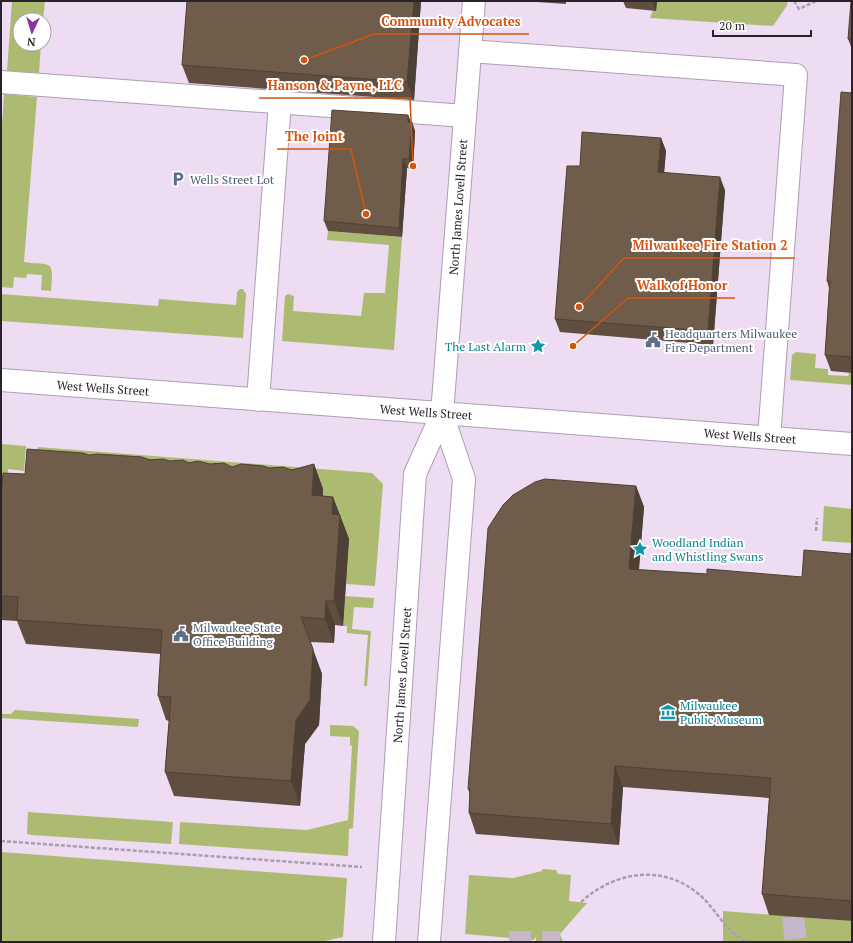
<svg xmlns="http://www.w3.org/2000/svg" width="853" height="943" font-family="'PT Serif',serif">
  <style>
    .green { fill: #adbb72 }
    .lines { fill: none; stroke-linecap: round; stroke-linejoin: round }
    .minor-tunnel { stroke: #c7b7cb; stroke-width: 22; stroke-dasharray: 22 11; stroke-linecap: butt }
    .highway-tunnel { stroke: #c7b7cb; stroke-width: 22; stroke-dasharray: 22 11; stroke-linecap: butt }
    .minor-casing { stroke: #ae9db3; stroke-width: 24 }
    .path { stroke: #ab9daf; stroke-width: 2.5; stroke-dasharray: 4 2; stroke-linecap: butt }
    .minor { stroke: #fff; stroke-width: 22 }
    .wall { fill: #604f40 }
    .shaded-wall { fill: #4e4034 }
    .building { fill: #705c4b; stroke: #4e4034 }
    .labels { text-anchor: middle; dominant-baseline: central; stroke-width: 4; stroke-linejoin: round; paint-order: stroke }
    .service-label { font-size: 12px; fill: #4e5e75; stroke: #fff; text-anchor: start }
    .street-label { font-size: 12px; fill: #29232b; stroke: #fff }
    .culture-label { font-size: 12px; fill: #0d838f; stroke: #fff; text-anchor: start }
    .leader { fill: none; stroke: #d5540f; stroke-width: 1.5 }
    .callout-dot { fill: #d5540f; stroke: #fff; stroke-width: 1.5 }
    .callout-label { font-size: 13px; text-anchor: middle; font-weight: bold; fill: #d5540f; stroke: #fff; stroke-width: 4; stroke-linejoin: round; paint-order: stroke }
  </style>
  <rect width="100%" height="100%" fill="#eedcf3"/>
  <path class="green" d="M12,1H45L43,20H20V44H41L39,73L7,71Z
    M657,1H786L788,4L773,26L650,18L653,10H656Z
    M4,94L37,97L24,262C52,266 54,258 51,291L41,290L42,275L27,274L26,278L14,277L13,288L1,287V140Z
    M328,231L402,237L394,350L282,341L285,296L288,294L294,296L293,311L361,316L364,293H385L389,245L327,240Z
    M240,289H243L246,294L243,338L1,321V294L158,306L159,299L236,305L237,292Z
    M796,352L816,354L815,368L828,369V375L848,376L849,373H852V385L790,380L792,355Z
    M1,444L26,446L24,471L8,469L5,511H1Z
    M38,447L372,473L383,484L375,586L346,584L349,539L35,477Z
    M824,506L852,509V543L822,541Z
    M345,596L374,598L373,608L354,607L352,629L371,631L367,686H364L368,635L347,633V626H343Z
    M15,710L139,719L138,727L1,718V714H11Z
    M330,725L353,726L359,731L353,828L349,829L348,856L179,844L180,822L307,830L348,820L352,746L350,745V737L330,736Z
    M28,812L173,822L171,844L31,835L27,834Z
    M1,852L347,878L343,937L321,942H1Z
    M542,869L556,870L558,874L571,875L569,901L587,903L560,934L563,942H536V937L533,940L465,934L469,875L513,878L542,871Z
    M723,911L852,921V942H723Z"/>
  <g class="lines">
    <path class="minor-tunnel" d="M793,917L796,942"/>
    <path class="highway-tunnel" d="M509,942H560"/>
    <g class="minor-casing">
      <path id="minor" d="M470,51L796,75L769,438
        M1,82L465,116
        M1,380L852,444
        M258,400L280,102
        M384,942L415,474L442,414L474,1
        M429,942L464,479L442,414"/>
    </g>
    <path class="path" d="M794,1L799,9L816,1
      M816,531L817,518
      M1,841L362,867
      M581,902C615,871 664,863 701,896C712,906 720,920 731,931C735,935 741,938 746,942"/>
    <use href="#minor" class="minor"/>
  </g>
  <path class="wall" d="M421,1L414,100L189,83L182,65Z
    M537,1H566V4L537,2Z
    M623,1H657L656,11L626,8Z
    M852,1V49L848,39Z
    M852,93V373L831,371L825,355L829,288L827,281Z
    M408,115L411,122H412L415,131L413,169L407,168L402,237L328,231L324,221Z
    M661,138L666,151L664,172L725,190L713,345L560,332L555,319Z
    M89,455L210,464L232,467L269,468L292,470L314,464L323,489V496L333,497L349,539L343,626L335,625L334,643L310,642L322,674L319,725L305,744L300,806L174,796L165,772L169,721L166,720L158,696L161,654L26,644L17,621L1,620V487L25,474Z
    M636,486L644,507L639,570L707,574L802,577L851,554L852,545V921L769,915L762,894L769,798L623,787L619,845L476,834L469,813L470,795L468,789Z"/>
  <path class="shaded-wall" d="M414,1H421L414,100L407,82Z
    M652,1H657L656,11Z
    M408,115L412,125L408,122Z
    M412,122L415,131L413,169L409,159Z
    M661,138L666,151L663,185L658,172Z
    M403,159L407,168L402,237L399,228Z
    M720,177L725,190L713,345L708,331Z
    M314,464L323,489L321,520L312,495Z
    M636,486L644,507L637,590L629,569Z
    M333,497L349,539L343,626L334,601L332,514Z
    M326,601L335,625L334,643L325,619Z
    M313,649L322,674L319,725L305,744L300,806L291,781L296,720Z
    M615,766L623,787L619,845L611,824Z"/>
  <path class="building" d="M187,1H414L407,82L182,65Z
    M851,1H852V39H848Z
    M841,92L852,93V357L825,355L830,281H827Z
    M332,110L408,115V122H412L409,159H403L399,228L324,221Z
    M582,132L661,138L658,172L720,177L708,331L555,319L567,166H580Z
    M27,449L83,453L89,455L97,454L142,457L150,460L163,459L170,461L183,460L189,463L198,461L210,464L224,463L232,467L241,464L263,466L269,468L283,467L292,470L314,464L312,495L333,497L332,514L340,515L334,601H326L325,619L301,617L313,649L310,700L296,720L291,781L165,772L171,697L158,696L162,630L17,620L18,597L1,596V487H2L3,473L25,474Z
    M545,479L636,486L629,569L707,574V569L802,577L804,550L851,554L852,545V901L762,894L771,778L615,766L611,824L469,813L470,789H468L488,528L503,505L513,495L535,482Z"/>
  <defs>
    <g id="parking-bare" transform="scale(1.2)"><path d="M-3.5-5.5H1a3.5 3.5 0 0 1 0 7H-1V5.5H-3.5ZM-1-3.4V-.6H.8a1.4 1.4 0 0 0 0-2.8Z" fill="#5c6f8a" stroke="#fff" stroke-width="2.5" paint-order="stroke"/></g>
    <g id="civic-bare" transform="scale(1.2)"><path d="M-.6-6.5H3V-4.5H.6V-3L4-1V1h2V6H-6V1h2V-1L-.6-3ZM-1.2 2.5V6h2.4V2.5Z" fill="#5c6f8a" stroke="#fff" stroke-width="2.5" paint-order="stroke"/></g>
    <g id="sight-bare" transform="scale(1.2)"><path d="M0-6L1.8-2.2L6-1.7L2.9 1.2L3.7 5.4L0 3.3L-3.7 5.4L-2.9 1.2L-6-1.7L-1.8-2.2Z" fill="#0f9aa8" stroke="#fff" stroke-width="2.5" paint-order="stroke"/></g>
    <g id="museum-bare" transform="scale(1.2)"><path d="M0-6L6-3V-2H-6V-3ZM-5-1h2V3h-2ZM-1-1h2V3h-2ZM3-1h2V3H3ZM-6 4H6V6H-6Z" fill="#0f9aa8" stroke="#fff" stroke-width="2.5" paint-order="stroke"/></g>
  </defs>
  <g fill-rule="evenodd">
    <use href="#parking-bare" x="178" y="179"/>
    <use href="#civic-bare" x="653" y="340"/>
    <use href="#sight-bare" x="538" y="346"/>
    <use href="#sight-bare" x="640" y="549"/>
    <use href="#civic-bare" x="181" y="634"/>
    <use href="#museum-bare" x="668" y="712"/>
  </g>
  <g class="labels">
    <g class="service-label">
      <text x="190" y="179">Wells Street Lot</text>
      <text x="665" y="333">Headquarters Milwaukee<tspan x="665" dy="14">Fire Department</tspan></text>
      <text x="193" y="627">Milwaukee State<tspan x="193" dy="14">Office Building</tspan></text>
    </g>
    <g class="street-label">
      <text transform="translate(458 207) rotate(-86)">North James Lovell Street</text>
      <text transform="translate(103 388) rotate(4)">West Wells Street</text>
      <text transform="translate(426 412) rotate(4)">West Wells Street</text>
      <text transform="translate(750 436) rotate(4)">West Wells Street</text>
      <text transform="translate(402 675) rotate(-86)">North James Lovell Street</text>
    </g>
    <g class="culture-label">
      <text x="526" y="346" text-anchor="end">The Last Alarm</text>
      <text x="652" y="542">Woodland Indian<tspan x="652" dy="14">and Whistling Swans</tspan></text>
      <text x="680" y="705">Milwaukee<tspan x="680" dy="14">Public Museum</tspan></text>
    </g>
  </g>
  <path class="leader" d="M304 60L374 34H529M413 166L410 98H259M366 214L351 149H277M579 307L624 258H795M573 346L628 298H735"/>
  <g class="callout-dot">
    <circle cx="304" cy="60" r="4"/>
    <circle cx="413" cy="166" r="4"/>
    <circle cx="366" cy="214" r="4"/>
    <circle cx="579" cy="307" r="4"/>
    <circle cx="573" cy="346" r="4"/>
  </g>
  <g class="callout-label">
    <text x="451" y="26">Community Advocates</text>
    <text x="335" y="90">Hanson &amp; Payne, LLC</text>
    <text x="314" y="141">The Joint</text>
    <text x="710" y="250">Milwaukee Fire Station 2</text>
    <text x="682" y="290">Walk of Honor</text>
  </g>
  <rect width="853" height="943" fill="none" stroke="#29232b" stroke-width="4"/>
  <g transform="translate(32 32) rotate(184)"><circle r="19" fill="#ffffff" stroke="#a9a7aa"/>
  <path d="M0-3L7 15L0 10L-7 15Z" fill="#8c339f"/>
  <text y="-6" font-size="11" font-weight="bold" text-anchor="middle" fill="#29232b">N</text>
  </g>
  <path d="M713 30v6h98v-6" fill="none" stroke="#29232b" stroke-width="2"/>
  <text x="719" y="30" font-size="12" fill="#29232b" stroke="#ffffff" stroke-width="3" paint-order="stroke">20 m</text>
</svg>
